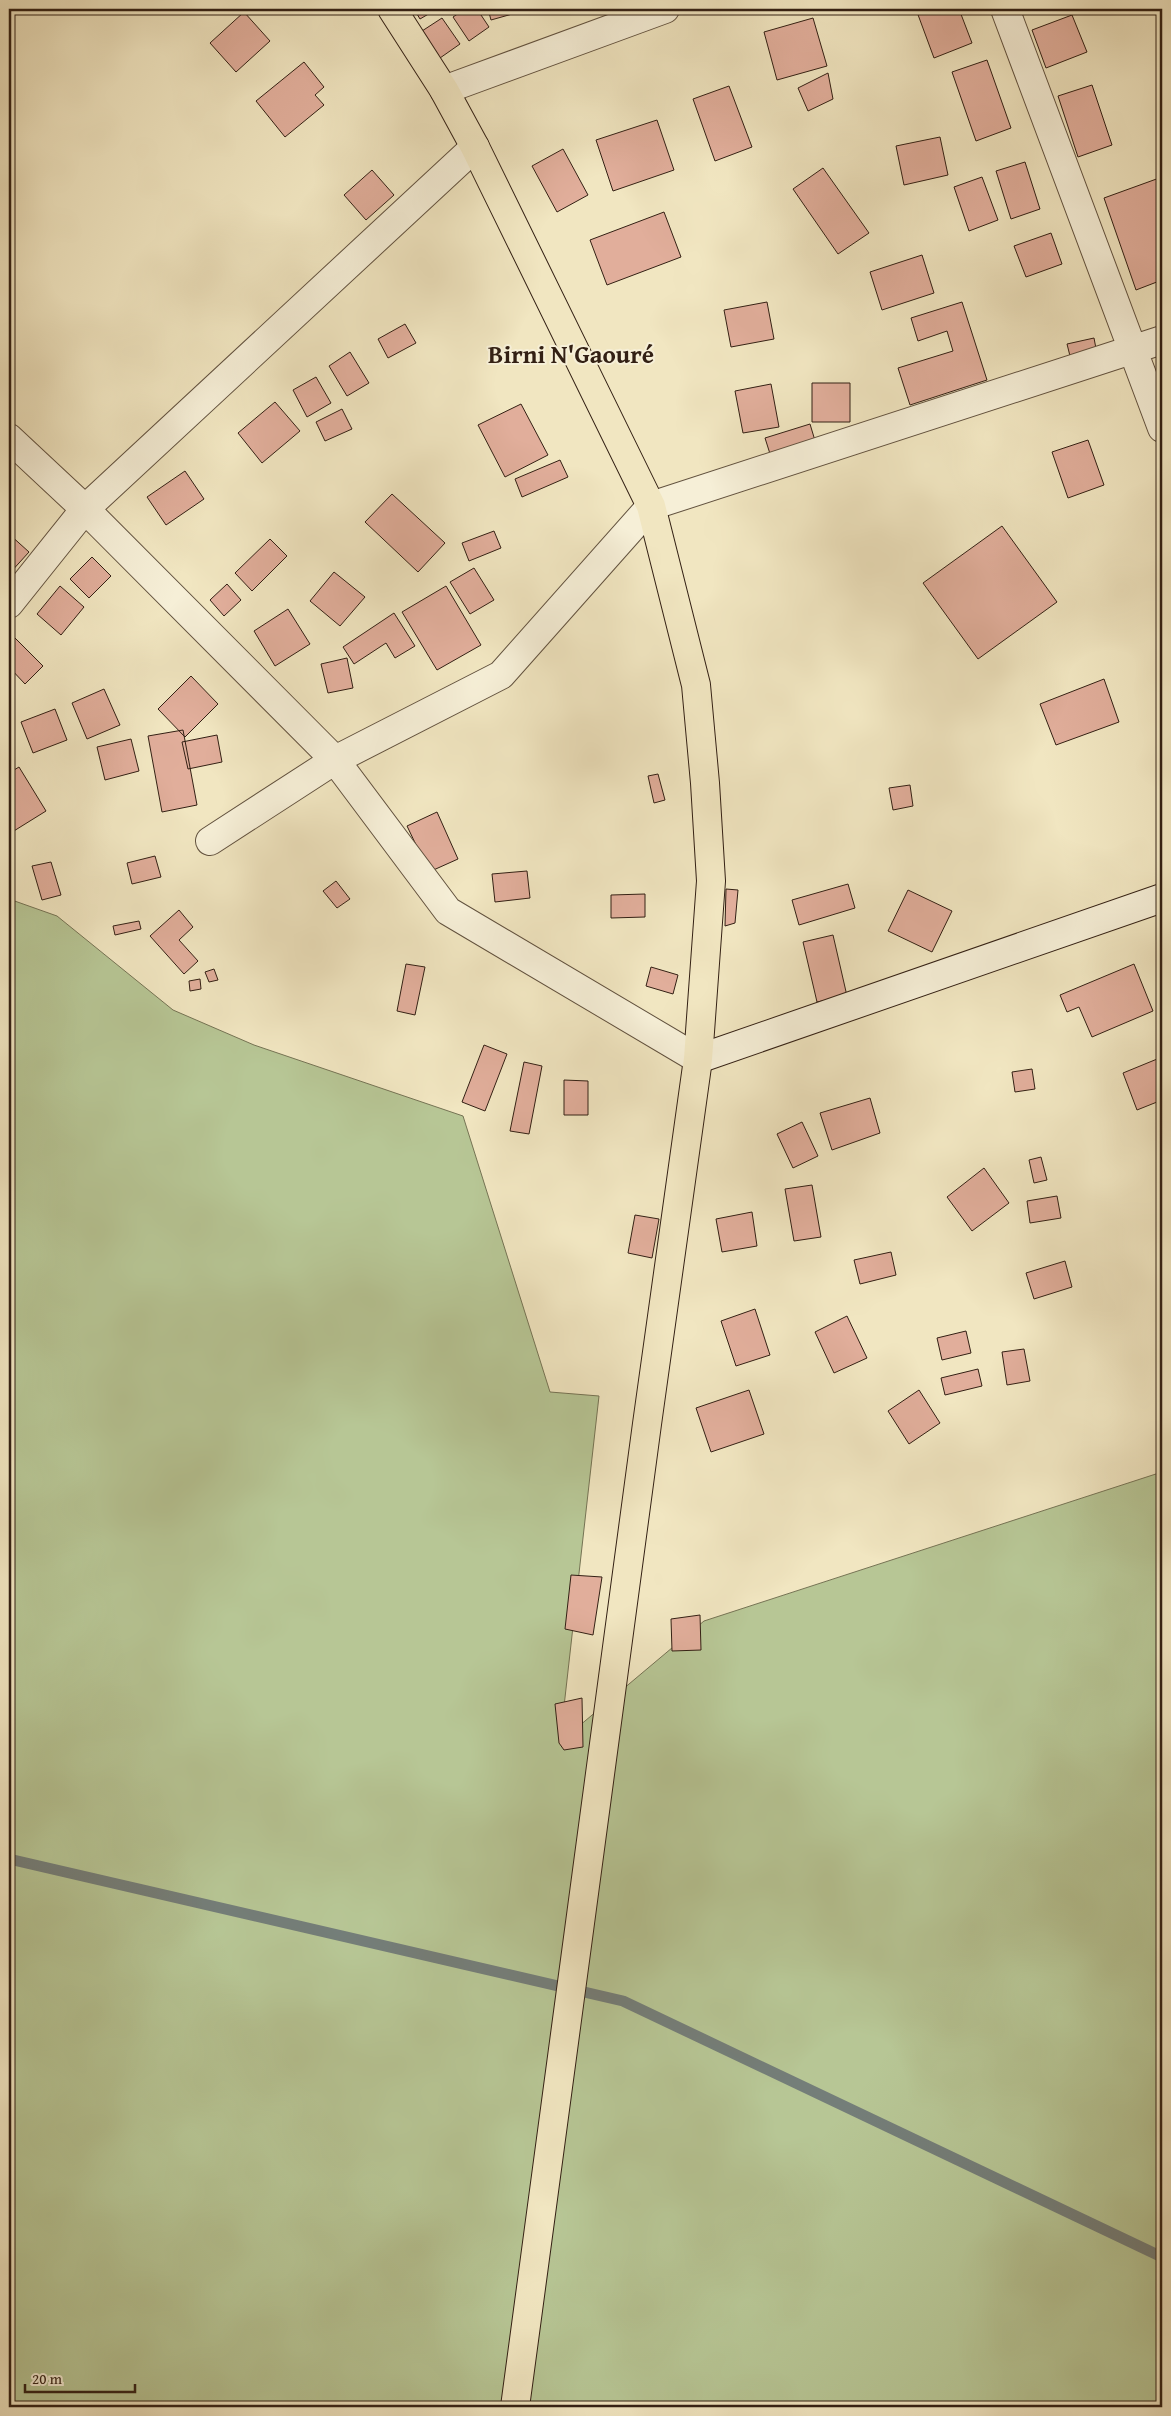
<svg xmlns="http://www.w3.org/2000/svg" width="1171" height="2416" font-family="'Gentium Book Plus',serif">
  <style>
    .green { fill: #b7c695; stroke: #757354 }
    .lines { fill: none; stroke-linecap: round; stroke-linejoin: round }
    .stream { stroke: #747e79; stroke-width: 11 }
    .building { fill: #e1ae9b; stroke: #332014 }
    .street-casing { stroke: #62523f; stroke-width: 30 }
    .secondary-casing { stroke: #332014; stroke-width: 30 }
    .highway-casing { stroke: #332014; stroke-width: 30 }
    .street { stroke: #f6efd7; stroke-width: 28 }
    .secondary { stroke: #f6efd7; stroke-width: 28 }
    .highway { stroke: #f1e6c1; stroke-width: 28 }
    .labels { text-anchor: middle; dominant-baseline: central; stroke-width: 4; stroke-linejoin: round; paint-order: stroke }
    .town-label { font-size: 25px; font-weight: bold; fill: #332014; stroke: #f6efd7 }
  </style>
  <rect width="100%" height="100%" fill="#f1e6c1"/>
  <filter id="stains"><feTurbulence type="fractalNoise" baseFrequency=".004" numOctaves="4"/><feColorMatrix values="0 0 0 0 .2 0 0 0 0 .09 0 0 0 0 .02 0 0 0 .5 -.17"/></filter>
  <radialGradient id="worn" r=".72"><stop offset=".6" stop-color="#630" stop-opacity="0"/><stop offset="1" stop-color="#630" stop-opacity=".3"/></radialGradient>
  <path class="green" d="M9,899L57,916L173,1010L254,1045L463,1116L550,1392L599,1396L560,1742L704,1621L1162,1472V2407H9Z"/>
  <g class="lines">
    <path class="stream" d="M9,1859L623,2001L1162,2257"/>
  </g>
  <path class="building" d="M414,9H437L420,19Z
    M465,9H477L489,27L469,41L453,17Z
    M488,9H530L491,20Z
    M926,9H959L972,43L934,58L917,12Z
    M1155,9H1162V22L1159,23Z
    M244,12L270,41L236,72L210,43Z
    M1072,15L1087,52L1046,68L1032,30Z
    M442,18L460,44L440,58L422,31Z
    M813,18L827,66L777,80L764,32Z
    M987,60L1011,128L976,141L952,72Z
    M304,62L324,87L315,95L324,105L285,137L256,101Z
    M828,73L833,99L808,111L798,88Z
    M1092,85L1112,145L1078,157L1058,96Z
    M729,86L752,147L715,161L693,99Z
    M657,120L674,170L613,191L596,140Z
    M940,137L948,175L904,185L896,146Z
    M563,149L588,195L557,212L532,166Z
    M1025,162L1040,209L1011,219L996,171Z
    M823,168L869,233L838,254L793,189Z
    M372,170L394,195L366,220L344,195Z
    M982,177L998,220L969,231L954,187Z
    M1162,177V280L1136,290L1104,198Z
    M664,212L681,257L607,285L590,240Z
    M1051,233L1062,264L1026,277L1014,246Z
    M922,255L934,293L882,310L870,272Z
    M767,302L774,339L731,347L724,310Z
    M962,302L987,380L910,405L898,368L953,351L947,331L918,341L911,318Z
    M405,324L416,343L388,358L378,339Z
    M1094,338L1097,354L1071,360L1067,344Z
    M350,352L369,383L347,396L329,366Z
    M316,377L331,403L307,417L293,390Z
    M812,383H850V422H812Z
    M771,384L779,427L743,433L735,391Z
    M275,402L300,431L262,463L238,433Z
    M521,404L548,455L505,477L478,425Z
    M342,409L352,429L325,441L316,422Z
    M810,424L816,444L771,457L765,438Z
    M1088,440L1104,485L1068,498L1052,452Z
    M560,460L568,477L522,497L515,479Z
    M185,471L204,499L166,525L147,497Z
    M392,494L445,543L418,572L365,522Z
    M1002,526L1057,602L978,659L923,583Z
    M494,531L501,548L469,561L462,543Z
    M9,534L29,552L9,574Z
    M270,539L287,556L252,591L235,573Z
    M92,557L111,576L89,598L70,579Z
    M474,568L494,600L470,614L450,582Z
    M334,572L365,597L340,626L310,601Z
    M227,584L241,600L224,616L210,600Z
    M60,586L84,607L61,635L37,614Z
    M446,586L481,645L437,670L402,612Z
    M288,609L310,644L275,666L254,631Z
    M394,613L415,646L395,658L386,643L354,664L343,647Z
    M13,636L43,666L25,684L9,667V641Z
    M347,658L353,688L328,693L321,664Z
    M191,676L218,704L185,737L158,709Z
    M1104,679L1119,722L1056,745L1040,704Z
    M104,689L120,725L87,739L72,703Z
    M55,709L67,740L33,753L21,722Z
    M183,730L197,805L162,812L148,736Z
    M217,735L222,762L188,769L182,742Z
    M131,739L139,771L105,780L97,747Z
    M19,767L46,811L9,834V773Z
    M658,774L665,800L654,803L648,776Z
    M910,785L913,806L893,810L889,788Z
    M437,812L458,859L429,872L407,826Z
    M155,856L161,877L132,884L127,863Z
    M51,862L61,895L42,900L32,866Z
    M527,871L530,898L495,902L492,874Z
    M336,881L350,899L337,908L323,891Z
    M848,884L855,908L799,925L792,900Z
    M726,889L738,890L735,923L725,926Z
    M908,890L952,911L932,952L888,931Z
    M645,894V917L611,918V895Z
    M179,910L193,927L179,940L198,961L184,974L150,936Z
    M139,921L141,929L115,935L113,926Z
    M833,935L847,996L817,1002L803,942Z
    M406,964L425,967L415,1015L397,1011Z
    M1134,964L1153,1011L1092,1037L1079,1007L1067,1012L1060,995Z
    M651,967L678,975L673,994L646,986Z
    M214,969L218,980L209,982L205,972Z
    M200,979L201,989L190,991L189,981Z
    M484,1045L507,1054L485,1111L462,1102Z
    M1162,1057V1100L1137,1110L1123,1073Z
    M524,1062L542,1066L529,1134L510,1131Z
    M1032,1069L1035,1089L1015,1092L1012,1072Z
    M564,1080L588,1081V1115H564Z
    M870,1098L880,1133L832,1150L820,1113Z
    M802,1122L818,1156L793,1168L777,1134Z
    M1041,1157L1047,1180L1034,1183L1029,1160Z
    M984,1168L1009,1203L972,1231L947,1197Z
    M812,1185L821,1237L794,1241L785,1189Z
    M1057,1196L1061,1218L1030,1223L1027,1201Z
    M752,1212L757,1246L722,1252L716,1219Z
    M635,1215L659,1219L652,1258L628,1253Z
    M891,1252L896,1275L860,1284L854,1260Z
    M1065,1261L1072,1287L1034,1299L1026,1273Z
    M755,1309L770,1355L736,1366L721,1321Z
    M847,1316L867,1358L834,1373L815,1332Z
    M966,1331L971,1353L942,1360L937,1338Z
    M1024,1349L1030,1381L1007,1385L1002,1352Z
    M978,1369L982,1386L945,1395L941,1378Z
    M749,1390L764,1434L711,1452L696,1408Z
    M919,1390L940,1423L909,1444L888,1411Z
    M571,1575L602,1577L593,1635L565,1629Z
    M700,1615L701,1650L672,1651L671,1619Z
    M582,1698L583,1747L564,1750L559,1743L555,1704Z"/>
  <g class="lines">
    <g class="street-casing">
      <path id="street" d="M1005,9L1162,428
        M444,90L665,9
        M9,438L85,509L335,760L448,911L698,1059
        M9,604L85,509L475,147
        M210,841L335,760L501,675L651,506L1162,340"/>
    </g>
    <g class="secondary-casing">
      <path id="secondary" d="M698,1059L1162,898"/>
    </g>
    <g class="highway-casing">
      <path id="highway" d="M392,9L444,90L475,147L651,506L696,685L705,783L711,881L698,1059L647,1424L515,2407"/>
    </g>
    <use href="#street" class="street"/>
    <use href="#secondary" class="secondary"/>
    <use href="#highway" class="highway"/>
  </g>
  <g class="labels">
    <g class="town-label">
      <text x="571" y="354">Birni N'Gaouré</text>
    </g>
  </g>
  <rect width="1171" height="2416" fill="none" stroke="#f1e6c1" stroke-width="30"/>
  <rect x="10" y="10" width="1151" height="2396" fill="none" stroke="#332014" stroke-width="2.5"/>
  <rect x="15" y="15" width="1141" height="2386" fill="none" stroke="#332014"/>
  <path d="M25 2384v8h110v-8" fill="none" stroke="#332014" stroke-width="2.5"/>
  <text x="32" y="2384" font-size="15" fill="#332014" stroke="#f6efd7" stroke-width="4" paint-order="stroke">20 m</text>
  <rect width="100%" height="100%" filter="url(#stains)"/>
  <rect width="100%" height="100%" fill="url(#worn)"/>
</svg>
